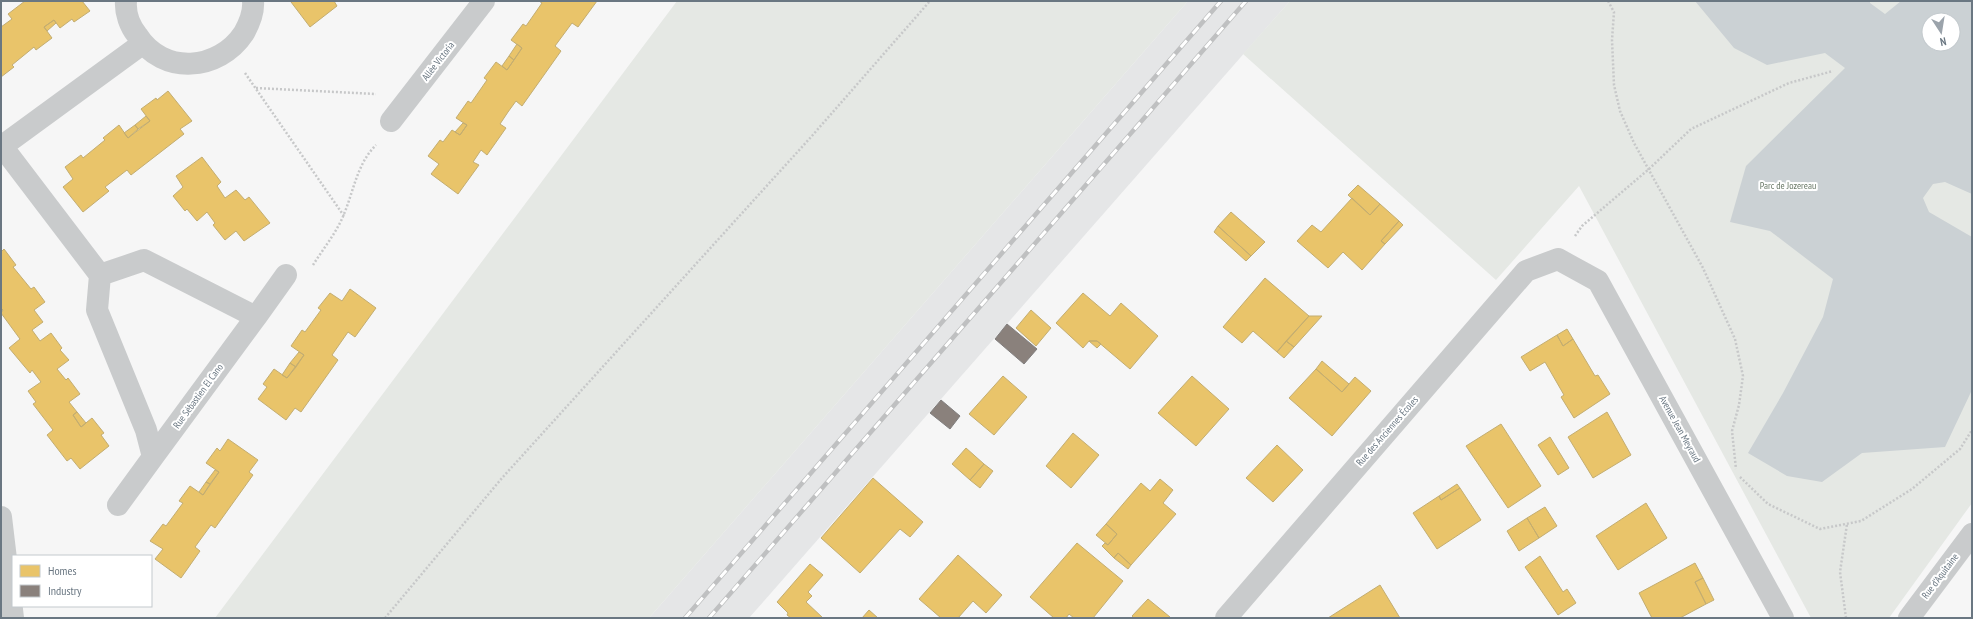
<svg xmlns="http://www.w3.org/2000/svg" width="1973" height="619" font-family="'PT Sans Narrow',sans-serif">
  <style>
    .built { fill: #e5e6e7 }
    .green { fill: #e5e8e4; fill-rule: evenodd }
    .water { fill: #cbd1d4; fill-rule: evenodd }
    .homes { fill: #e9c46a; stroke: #c3ad71 }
    .industry { fill: #8a817c; stroke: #807e7e }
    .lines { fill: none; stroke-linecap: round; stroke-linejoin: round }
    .path { stroke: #c7c8c9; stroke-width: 2.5; stroke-dasharray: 2 2; stroke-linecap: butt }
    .minor { stroke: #c9cbcc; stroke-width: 22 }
    .rail-casing { stroke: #bfc0c1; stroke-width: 4.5 }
    .rail { stroke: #fff; stroke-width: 3; stroke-dasharray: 9; stroke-linecap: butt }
    .labels { text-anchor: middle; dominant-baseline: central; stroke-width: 4; stroke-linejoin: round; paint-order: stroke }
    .street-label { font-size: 10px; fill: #6a7782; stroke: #fff }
    .park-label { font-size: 10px; fill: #6b7a68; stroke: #fff }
  </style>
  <rect width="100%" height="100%" fill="#f6f6f6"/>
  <path class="built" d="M1188,1H1290L749,618H649Z"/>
  <path class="green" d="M677,1H1188L649,618H215Z
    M1290,1H1972V503L1889,618H1811L1579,186L1496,280L1243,54ZM1929,20H1953V44H1929Z"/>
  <path class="water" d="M1695,1H1870V3L1885,14L1901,1H1972V194L1945,182L1933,184L1923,198L1929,212L1972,237V384L1971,392L1945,447L1862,453L1822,482L1787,476L1748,453L1783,393L1823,317L1833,279L1770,231L1730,222L1746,166L1845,68L1825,53L1767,65L1734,48ZM1929,20H1953V44H1929Z"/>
  <path class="homes" d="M25,1H82L90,11L74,22L72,19L60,28L54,20L44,27L52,38L36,50L34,47L12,65L14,67L1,77V27L12,19L8,14Z
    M293,1H334L337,6L310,27L291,2Z
    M597,1L578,27L572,23L555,46L561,51L522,106L516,101L508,112L500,124L506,128L487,155L481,150L473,162L479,165L458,194L431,174L439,164L428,156L440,140L443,142L452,130L460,135L467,125L456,118L468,101L471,103L487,80L484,78L496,62L507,70L522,48L511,40L523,24L526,26L542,3L539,1Z
    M54,20L56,23L47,31L44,27Z
    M517,44L522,48L514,60L509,56Z
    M509,56L514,60L507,70L502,66Z
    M168,91L192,121L180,129L184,134L131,175L127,170L105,187L109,191L83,212L63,187L73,179L65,167L81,155L83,158L105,140L103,138L119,125L128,138L150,121L141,109L156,98L157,100Z
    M146,116L150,121L138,129L135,125Z
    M463,123L467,125L460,135L455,132Z
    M135,125L138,129L128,138L124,133Z
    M202,157L221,182L217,186L225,198L236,190L245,200L249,197L270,223L244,241L236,231L225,240L213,225L215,223L207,212L197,221L187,209L185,211L173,196L183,187L176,176Z
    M1358,185L1380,204L1370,215L1348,195Z
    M1352,198L1370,215L1380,204L1399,221L1381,241L1385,244L1362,270L1343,252L1328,268L1297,241L1312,225L1321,232Z
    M1231,212L1265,242L1251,256L1218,226Z
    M1399,221L1403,225L1385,244L1381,241Z
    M1218,226L1251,256L1246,261L1214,232Z
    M4,249L16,265L13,267L31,289L34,287L45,302L34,310L43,322L32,330L40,341L51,333L62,348L60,350L69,360L57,369L66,380L68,378L80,394L69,402L77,412L73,415L81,427L92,418L104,433L101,435L109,446L80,469L71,458L67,461L47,435L53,430L33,404L36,402L28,391L41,382L32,370L30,373L9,348L20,339L1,313L3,310L1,308V252Z
    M1265,278L1309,316L1277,352L1253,331L1242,343L1223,327Z
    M350,289L376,308L355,337L348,332L332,355L338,360L301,412L295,408L286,420L258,399L267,387L263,384L274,369L287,378L304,355L291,346L302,330L305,332L321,310L318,308L330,293L342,301Z
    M1083,293L1110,316L1121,303L1158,336L1130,369L1097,341H1089L1083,348L1056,323Z
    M1031,310L1051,328L1036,346L1016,328Z
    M1309,316H1322L1294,347L1286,341Z
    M1567,329L1573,339L1563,346L1557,335Z
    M1557,335L1563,346L1573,339L1595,376L1598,375L1610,394L1574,418L1561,397L1564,395L1545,362L1530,371L1521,357Z
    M1089,341H1097L1101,344L1097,348Z
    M1286,341L1294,347L1284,358L1277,352Z
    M299,352L304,355L296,367L290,363Z
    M1322,361L1349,384L1342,392L1316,369Z
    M290,363L296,367L287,378L282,375Z
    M1316,369L1342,392L1355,377L1371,391L1332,436L1289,398Z
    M1003,376L1027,397L994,435L969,414Z
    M1192,376L1229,409L1196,446L1158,413Z
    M77,412L86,423L81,427L73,415Z
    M1607,412L1631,455L1593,478L1568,437Z
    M1501,424L1541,486L1508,508L1466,446Z
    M1073,433L1099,455L1071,488L1046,466Z
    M1550,437L1569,468L1558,475L1538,445Z
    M228,439L258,460L249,472L253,475L215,528L211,525L195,547L200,551L181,578L155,559L163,549L150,541L163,524L166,526L183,503L179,501L190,486L203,495L219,472L206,463L217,448L220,451Z
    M1277,445L1303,470L1273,502L1246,478Z
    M966,448L984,464L970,480L952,464Z
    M984,464L993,471L980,488L970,480Z
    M215,470L219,472L210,484L206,482Z
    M873,478L923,522L910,537L900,529L860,573L821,538Z
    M1160,479L1173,490L1163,503L1176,514L1131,565L1118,553L1114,558L1102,546L1105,543L1108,545L1117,534L1106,524L1141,483L1150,491Z
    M206,482L210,484L203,495L199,492Z
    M1457,484L1460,488L1441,500L1439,496Z
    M1460,488L1481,520L1437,549L1413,513L1439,496L1441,500Z
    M1646,503L1667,538L1618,570L1596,536Z
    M1545,507L1557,526L1539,538L1527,518Z
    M1527,518L1539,538L1519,551L1507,531Z
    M1106,524L1117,534L1108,545L1096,535Z
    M1077,543L1123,581L1093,618H1074L1069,614L1066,618H1054L1030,597Z
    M1118,553L1131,565L1128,569L1114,558Z
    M958,555L1002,595L986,613L973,601L958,618H941L919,599Z
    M1540,556L1563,592L1567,589L1576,603L1558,615L1525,567Z
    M1695,563L1703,578L1695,582L1706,604L1680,618H1652L1639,593Z
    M810,564L823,575L808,592L812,596L806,602L823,618H791L787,615L788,613L777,602Z
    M1703,578L1714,600L1706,604L1695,582Z
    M1380,585L1400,618H1328Z
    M1148,599L1170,617V618H1134L1132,616Z
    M869,610L878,618H862Z"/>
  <path class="industry" d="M1007,324L1037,349L1024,364L995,339Z
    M941,400L960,416L950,429L930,413Z"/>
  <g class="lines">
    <path class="path" d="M1608,1L1614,12L1612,40L1614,85L1620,111L1634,143L1703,268L1735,339L1743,376L1739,405L1732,431L1736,469
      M245,73L344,216
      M256,88L376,94
      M1575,236L1582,226L1649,169L1691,129L1789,83L1833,71
      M313,265C323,249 337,232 344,214C354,190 357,164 376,145
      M1740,477L1768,504L1820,529L1861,521L1912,489L1960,449L1972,430
      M385,618L502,478L811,137L930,1
      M1846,618L1840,572L1847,524"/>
    <path class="minor" d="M126,1C125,13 130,26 137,35C163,76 219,71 244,33C249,24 254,11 253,1
      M391,121L484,1
      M1,145L100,275L97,310L146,430L153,457L256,317L144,260L100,275
      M1,147L142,44
      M256,317L286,275
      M118,505L153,457
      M1,517L13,618
      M1226,618L1526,271L1558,259L1598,281L1783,618
      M1909,618L1972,534"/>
    <g class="rail-casing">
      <path id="rail" d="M685,618L1221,1
        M709,618L1246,1"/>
    </g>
    <use href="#rail" class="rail"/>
  </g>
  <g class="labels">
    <g class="street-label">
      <text transform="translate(438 61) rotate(-52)">Allée Victoria</text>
      <text transform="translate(198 396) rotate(-54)">Rue Sébastien El Cano</text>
      <text transform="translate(1680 429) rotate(61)">Avenue Jean Meyraud</text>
      <text transform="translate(1387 431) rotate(-49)">Rue des Anciennes Écoles</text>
      <text transform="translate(1940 576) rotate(-53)">Rue d'Aquitaine</text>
    </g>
    <g class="park-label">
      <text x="1788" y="185">Parc de Jozereau</text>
    </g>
  </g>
  <rect width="1973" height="619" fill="none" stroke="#6a7782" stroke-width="4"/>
  <rect x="12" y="555" width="140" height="52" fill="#ffffff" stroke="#c3c9cd"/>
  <rect x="20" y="565" width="20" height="12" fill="#e9c46a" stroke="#c3c9cd"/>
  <text x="48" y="575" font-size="12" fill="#6a7782">Homes</text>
  <rect x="20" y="585" width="20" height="12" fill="#8a817c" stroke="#c3c9cd"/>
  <text x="48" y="595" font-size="12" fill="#6a7782">Industry</text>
  <g transform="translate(1941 32) rotate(168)"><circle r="19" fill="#ffffff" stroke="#c3c9cd"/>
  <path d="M0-3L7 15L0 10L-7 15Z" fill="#9ba3ab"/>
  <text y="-6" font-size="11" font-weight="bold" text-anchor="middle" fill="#6a7782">N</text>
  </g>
</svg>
